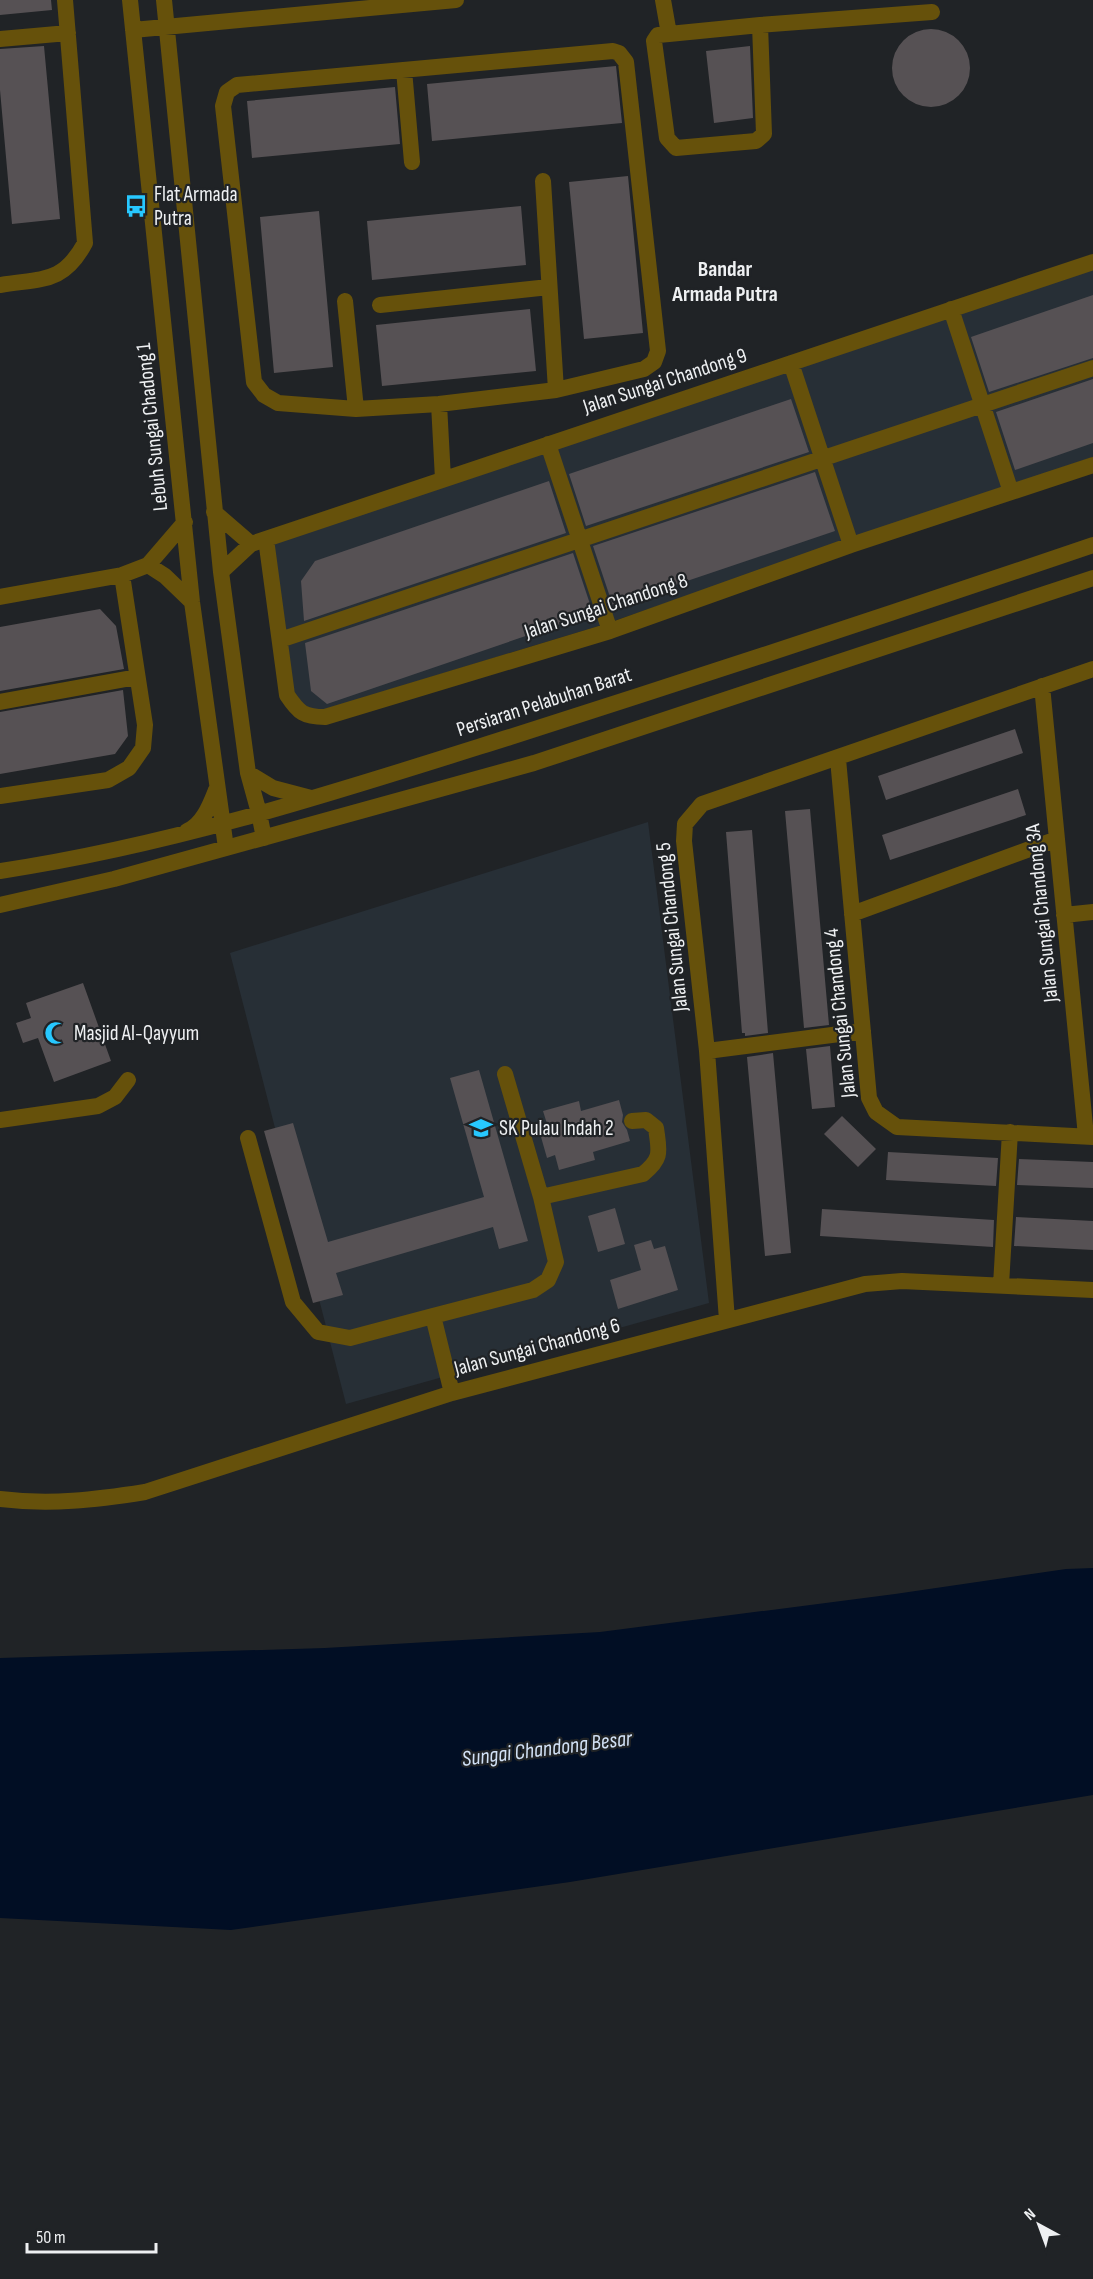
<svg xmlns="http://www.w3.org/2000/svg" width="1093" height="2279" font-family="'Sofia Sans Condensed',sans-serif">
  <style>
    .built { fill: #272f36 }
    .water { fill: #010e24 }
    .building { fill: #565154 }
    .lines { fill: none; stroke-linecap: round; stroke-linejoin: round }
    .minor { stroke: #66510b; stroke-width: 16 }
    .labels { text-anchor: middle; dominant-baseline: central; stroke-width: 4.5; stroke-linejoin: round; paint-order: stroke }
    .poi-label { font-size: 21px; fill: #eef0f2; stroke: #202326; text-anchor: start }
    .street-label { font-size: 21px; fill: #eef0f2; stroke: #202326 }
    .neighbourhood-label { font-size: 22px; font-weight: bold; fill: #eef0f2; stroke: #202326 }
    .water-label { font-size: 22px; font-style: italic; fill: #d2e1f5; stroke: #202326 }
  </style>
  <rect width="100%" height="100%" fill="#202326"/>
  <path class="built" d="M1093,268V457L602,625L326,709L311,710L302,704L294,692L273,544Z
    M648,822L709,1303L346,1404L230,953Z"/>
  <path class="water" d="M1093,1568V1795L570,1882L231,1930L0,1918V1658L325,1648L600,1632L895,1594L1066,1569Z"/>
  <path class="building" d="M0,0H51L52,10L0,15Z
    M892 68a39 39 0 1 1 78 0a39 39 0 1 1-78 0Z
    M44,46L60,219L12,224L0,90V49Z
    M750,46L753,118L714,123L706,51Z
    M616,66L622,123L432,141L427,84Z
    M395,87L400,144L252,158L247,101Z
    M628,176L643,333L584,339L569,182Z
    M521,206L526,265L372,280L367,221Z
    M319,211L333,367L274,373L260,217Z
    M1093,295V358L989,392L971,337Z
    M530,309L536,371L382,386L376,325Z
    M1093,379V443L1015,470L996,412Z
    M791,399L809,452L586,526L569,474Z
    M815,472L835,531L613,606L593,546Z
    M549,481L566,533L304,621L301,581L315,561Z
    M573,553L593,613L327,704L311,691L305,643Z
    M100,609L116,626L124,669L0,691V627Z
    M123,690L128,736L115,754L0,774V712Z
    M1015,729L1023,753L886,800L878,776Z
    M1018,789L1026,815L890,860L882,835Z
    M810,809L829,1025L804,1028L785,811Z
    M752,830L768,1033L745,1036V1033H742L726,832Z
    M83,983L111,1061L54,1082L38,1038L23,1043L16,1023L31,1018L26,1003Z
    M830,1046L835,1107L812,1109L806,1049Z
    M773,1053L791,1253L765,1256L747,1057Z
    M479,1070L528,1241L499,1249L493,1227L336,1273L343,1295L313,1303L264,1131L293,1123L328,1242L484,1197L450,1078Z
    M619,1100L623,1115L622,1122L627,1130L630,1141L593,1152L595,1160L559,1170L555,1155L547,1158L539,1130L548,1127L543,1111L579,1101L581,1111Z
    M842,1116L876,1149L858,1167L824,1134Z
    M888,1152L998,1158L996,1186L886,1180Z
    M1019,1159L1093,1162V1188L1017,1185Z
    M615,1208L625,1244L598,1252L588,1216Z
    M822,1209L994,1220L993,1247L820,1236Z
    M1016,1217L1093,1221V1250L1014,1246Z
    M651,1240L654,1249L665,1246L678,1290L618,1309L610,1280L641,1270L634,1245Z"/>
  <g class="lines">
    <path class="minor" d="M130,0L192,602L226,848
      M164,0L221,572L248,773L259,813L264,838
      M663,0L669,34L658,35L654,41L667,138L676,148L756,141L764,134L760,25
      M133,30L456,0
      M669,34L760,25L932,12
      M0,39L68,33
      M613,51L619,53L626,62L658,351L654,362L644,369L556,390L439,404L356,409L278,403L264,395L254,382L223,106L227,92L237,85Z
      M404,70L412,162
      M543,181L556,390
      M0,285C42,278 63,284 85,243L65,0
      M345,301L356,409
      M380,305L549,287
      M951,309L1011,492
      M791,363L851,545
      M439,404L443,479
      M548,444L610,631
      M214,512L251,544
      M266,539L287,695C299,713 304,717 325,717L610,631L851,545L1093,465
      M148,565L165,576L192,602
      M221,572L251,544L1093,262
      M0,597L122,575L148,565L185,522
      M280,640L1093,368
      M1042,686L1086,1136
      M0,702L137,677
      M838,759L869,1098L876,1112L897,1127L1093,1137
      M248,773L273,788L311,798
      M0,796L108,780L129,768L143,748L145,725L122,575
      M187,831C203,824 210,805 216,790
      M0,871C174,845 342,790 510,737C705,675 899,611 1093,545
      M0,905L114,879L534,763L1093,578
      M852,914L1057,839
      M1064,915L1093,912
      M707,1051L863,1031
      M0,1120L98,1106L115,1097L128,1080
      M248,1138L293,1302L318,1332L350,1338L433,1316
      M541,1197L643,1174C663,1158 659,1151 656,1128L646,1120L632,1121
      M1001,1285L1010,1132
      M727,1320L707,1051L684,841L685,824L702,804L1093,669
      M452,1393L433,1316L533,1290L548,1280L556,1262L541,1197L505,1074
      M0,1499C50,1505 95,1500 145,1492L452,1393L865,1284L902,1281L1093,1290"/>
  </g>
  <defs>
    <g id="bus-bare" transform="scale(1.8)"><path d="M-5-6H5V4H4V6H2V4H-2V6H-4V4H-5ZM-3.5-4V0h7V-4ZM-3.5 1.2v1.5H-2V1.2ZM2 1.2v1.5H3.5V1.2Z" fill="#27c8ff" stroke="#202326" stroke-width="2.5" paint-order="stroke"/></g>
    <g id="mosque-bare" transform="scale(1.8)"><path d="M3.5-4.9A6 6 0 1 0 3.5 4.9A5 5 0 1 1 3.5-4.9Z" fill="#27c8ff" stroke="#202326" stroke-width="2.5" paint-order="stroke"/></g>
    <g id="school-bare" transform="scale(1.8)"><path d="M0-5L7-2L0 1L-7-2ZM-4 1L0 2.5L4 1V4Q0 6-4 4Z" fill="#27c8ff" stroke="#202326" stroke-width="2.5" paint-order="stroke"/></g>
  </defs>
  <g fill-rule="evenodd">
    <use href="#bus-bare" x="136" y="206"/>
    <use href="#mosque-bare" x="56" y="1033"/>
    <use href="#school-bare" x="481" y="1128"/>
  </g>
  <g class="labels">
    <g class="poi-label">
      <text x="154" y="194">Flat Armada<tspan x="154" dy="24">Putra</tspan></text>
      <text x="74" y="1033">Masjid Al-Qayyum</text>
      <text x="499" y="1128">SK Pulau Indah 2</text>
    </g>
    <g class="street-label">
      <text transform="translate(665 381) rotate(-18)">Jalan Sungai Chandong 9</text>
      <text transform="translate(152 427) rotate(-96)">Lebuh Sungai Chadong 1</text>
      <text transform="translate(606 606) rotate(-18)">Jalan Sungai Chandong 8</text>
      <text transform="translate(544 702) rotate(-18)">Persiaran Pelabuhan Barat</text>
      <text transform="translate(1042 913) rotate(-96)">Jalan Sungai Chandong 3A</text>
      <text transform="translate(672 927) rotate(-96)">Jalan Sungai Chandong 5</text>
      <text transform="translate(840 1013) rotate(-96)">Jalan Sungai Chandong 4</text>
      <text transform="translate(537 1347) rotate(-15)">Jalan Sungai Chandong 6</text>
    </g>
    <g class="neighbourhood-label">
      <text x="725" y="269">Bandar<tspan x="725" dy="25">Armada Putra</tspan></text>
    </g>
    <g class="water-label">
      <text transform="translate(547 1749) rotate(-7)">Sungai Chandong Besar</text>
    </g>
  </g>
  <g transform="translate(1039 2225) rotate(319)" stroke="#202326" stroke-width="4.5" paint-order="stroke">
  <path d="M0-4.5L10 22L0 15L-10 22Z" fill="#eef0f2"/>
  <text y="-9" font-size="16" font-weight="bold" text-anchor="middle" fill="#eef0f2">N</text>
  </g>
  <path d="M27 2243v9h129v-9" fill="none" stroke="#eef0f2" stroke-width="3"/>
  <text x="36" y="2243" font-size="18" fill="#eef0f2" stroke="#202326" stroke-width="4.5" paint-order="stroke">50 m</text>
</svg>
